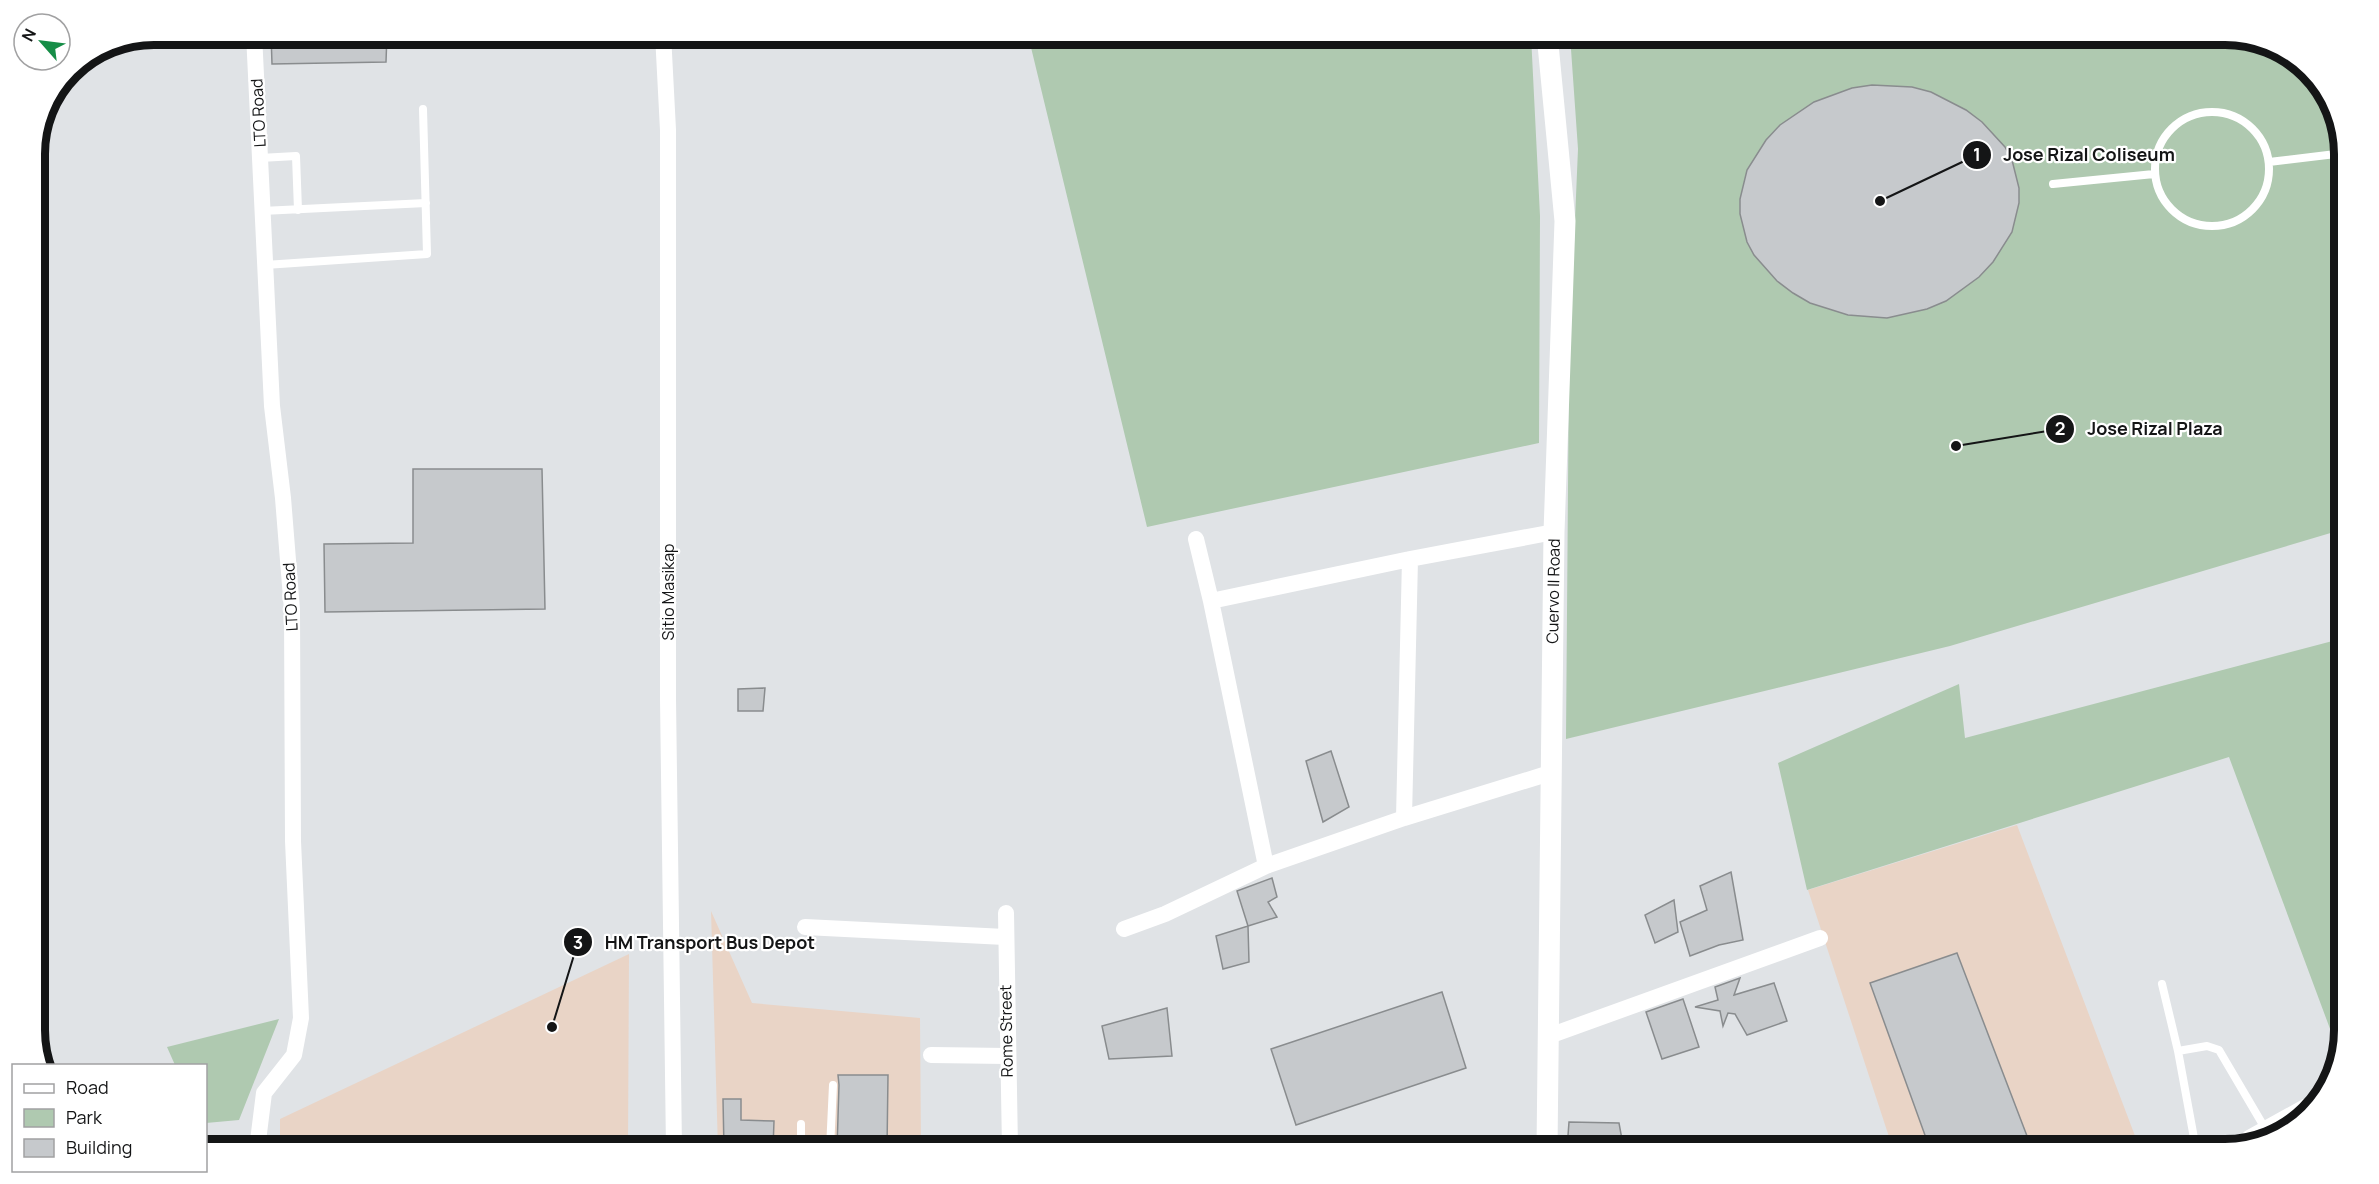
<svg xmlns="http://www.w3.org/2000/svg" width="2379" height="1184" font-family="Manrope,sans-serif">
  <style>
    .industrial { fill: #e9d4c6 }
    .green { fill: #afc9b0 }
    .building { fill: #c6c9cc; stroke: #898c8e; stroke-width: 1.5 }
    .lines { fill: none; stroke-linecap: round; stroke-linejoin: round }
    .service { stroke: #fff; stroke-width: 8 }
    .minor { stroke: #fff; stroke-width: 16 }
    .tertiary { stroke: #fff; stroke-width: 21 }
    .secondary { stroke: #fff; stroke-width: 24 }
    .labels { text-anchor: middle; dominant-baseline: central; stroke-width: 4.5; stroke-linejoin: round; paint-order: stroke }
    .street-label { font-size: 16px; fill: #141516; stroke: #fff }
    .rim { fill: none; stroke: #141516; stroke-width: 8 }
    .leader { fill: none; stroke: #141516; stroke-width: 2 }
    .callout-dot { fill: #141516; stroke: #fff; stroke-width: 2 }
    .mark-label { font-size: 18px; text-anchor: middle; font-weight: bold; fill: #fff }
    .callout-label { font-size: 18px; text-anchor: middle; font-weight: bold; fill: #141516; stroke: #fff; stroke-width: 4.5; stroke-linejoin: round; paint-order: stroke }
  </style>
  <rect width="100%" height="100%" fill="#e0e3e6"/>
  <path class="industrial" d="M2017,825L2140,1149H1893L1808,890Z
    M711,911L752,1003L920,1018L921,1149H718Z
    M629,954L628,1149H280V1119Z"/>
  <path class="green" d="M1028,35H1531L1540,216L1539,443L1147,527Z
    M1570,35H2225L2277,47L2324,88L2344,147V529L1950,646L1566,739L1569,362L1578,149Z
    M2344,638V1030L2339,1053L2229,757L1807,890L1778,763L1959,684L1965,738Z
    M279,1019L239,1120L206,1123V1066L175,1065L167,1047Z"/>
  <path class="building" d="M271,34H387L386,62L272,64Z
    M1872,85L1912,87L1931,92L1966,110L1982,122L2005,147L2012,160L2019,188V203L2012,232L1993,262L1979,277L1946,301L1927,309L1887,318L1848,315L1810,303L1793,293L1777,281L1754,255L1747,242L1740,214V199L1747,170L1766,140L1780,125L1814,102L1852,88Z
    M413,469H542L545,609L325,612L324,544L413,543Z
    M765,688L763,711H738V689Z
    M1331,751L1349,807L1323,822L1306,761Z
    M1731,872L1743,940L1719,945L1690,956L1680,922L1707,910L1700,886Z
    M1272,878L1277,897L1268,902L1277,917L1248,926L1237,891Z
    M1674,900L1678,932L1655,943L1645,915Z
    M1248,926L1249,962L1223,969L1216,936Z
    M1957,953L2032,1149H1930L1870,983Z
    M1740,978L1734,995L1774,983L1787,1021L1747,1035L1735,1014L1728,1013L1723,1026L1720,1011L1695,1007L1718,1000L1715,987Z
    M1442,992L1466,1068L1296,1125L1271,1049Z
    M1683,999L1699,1047L1662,1059L1646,1012Z
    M1167,1008L1172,1056L1109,1059L1102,1026Z
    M838,1075H888L887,1149H837L839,1085Z
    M723,1099H741V1120L774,1121L773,1149H724Z
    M1569,1122L1619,1123L1623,1145L1601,1149H1567Z"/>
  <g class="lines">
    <path class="service" d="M2155 169a57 57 0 1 1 114 0a57 57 0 1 1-114 0Z
      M260,158L296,156L298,210
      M2269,162L2344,153
      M2053,184L2154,174
      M262,211L426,203
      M265,265L427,254L423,109
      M2162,984L2178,1051L2196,1149
      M2178,1051L2207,1046L2219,1050L2266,1130
      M801,1124V1149
      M830,1149L833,1085"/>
    <path class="minor" d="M254,34L272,406L283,498L292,610L293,841L301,1018L294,1055L264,1093L257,1149
      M663,34L668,130V699L674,1149
      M1196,539L1211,601L1266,866
      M1211,601L1410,559L1554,532
      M1404,818L1410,559
      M1006,913L1010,1149
      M805,927L1005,937
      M1124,929L1165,914L1266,866L1404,818L1550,773
      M1549,1036L1820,938
      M931,1055L1007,1056"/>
    <path class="tertiary" d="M1547,1149L1554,532L1565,221L1547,34"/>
    <path class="secondary" d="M2252,1141L2308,1110"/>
  </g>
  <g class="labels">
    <g class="street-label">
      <text transform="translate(258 113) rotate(-93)">LTO Road</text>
      <text transform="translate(1553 591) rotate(-89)">Cuervo II Road</text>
      <text transform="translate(668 592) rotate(-90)">Sitio Masikap</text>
      <text transform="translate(290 597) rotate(-93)">LTO Road</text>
      <text transform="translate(1006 1031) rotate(-91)">Rome Street</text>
    </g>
  </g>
  <path d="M0 0H2379V1184H0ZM154 45H2225A109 109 0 0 1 2334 154V1030A109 109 0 0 1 2225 1139H154A109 109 0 0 1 45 1030V154A109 109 0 0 1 154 45Z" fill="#fff" fill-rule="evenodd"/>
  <path class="rim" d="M154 45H2225A109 109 0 0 1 2334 154V1030A109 109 0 0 1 2225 1139H154A109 109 0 0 1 45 1030V154A109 109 0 0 1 154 45Z"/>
  <path class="leader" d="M1880 201L1977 155M1956 446L2060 429M552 1027L578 942"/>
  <g class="callout-dot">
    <circle cx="1880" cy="201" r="6"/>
    <circle cx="1956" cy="446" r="6"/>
    <circle cx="552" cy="1027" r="6"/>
    <circle cx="1977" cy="155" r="15"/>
    <circle cx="2060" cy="429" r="15"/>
    <circle cx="578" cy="942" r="15"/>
  </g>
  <g class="mark-label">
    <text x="1977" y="161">1</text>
    <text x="2060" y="435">2</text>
    <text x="578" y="949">3</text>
  </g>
  <g class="callout-label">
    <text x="2089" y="161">Jose Rizal Coliseum</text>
    <text x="2155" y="435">Jose Rizal Plaza</text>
    <text x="710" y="949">HM Transport Bus Depot</text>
  </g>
  <rect x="12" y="1064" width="195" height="108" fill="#ffffff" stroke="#a1a1a2" stroke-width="1.5"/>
  <rect x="24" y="1084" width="30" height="9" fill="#ffffff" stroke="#a1a1a2" stroke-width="1.5"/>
  <text x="66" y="1094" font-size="18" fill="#141516">Road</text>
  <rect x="24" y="1109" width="30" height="18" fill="#afc9b0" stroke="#a1a1a2" stroke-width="1.5"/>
  <text x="66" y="1124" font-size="18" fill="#141516">Park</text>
  <rect x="24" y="1139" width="30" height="18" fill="#c6c9cc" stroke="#a1a1a2" stroke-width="1.5"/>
  <text x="66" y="1154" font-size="18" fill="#141516">Building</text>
  <g transform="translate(42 42) rotate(298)"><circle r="28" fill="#ffffff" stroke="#a1a1a2" stroke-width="1.5"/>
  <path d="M0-4.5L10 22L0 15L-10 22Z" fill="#168d47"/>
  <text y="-9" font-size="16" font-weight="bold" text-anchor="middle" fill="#141516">N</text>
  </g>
</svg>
